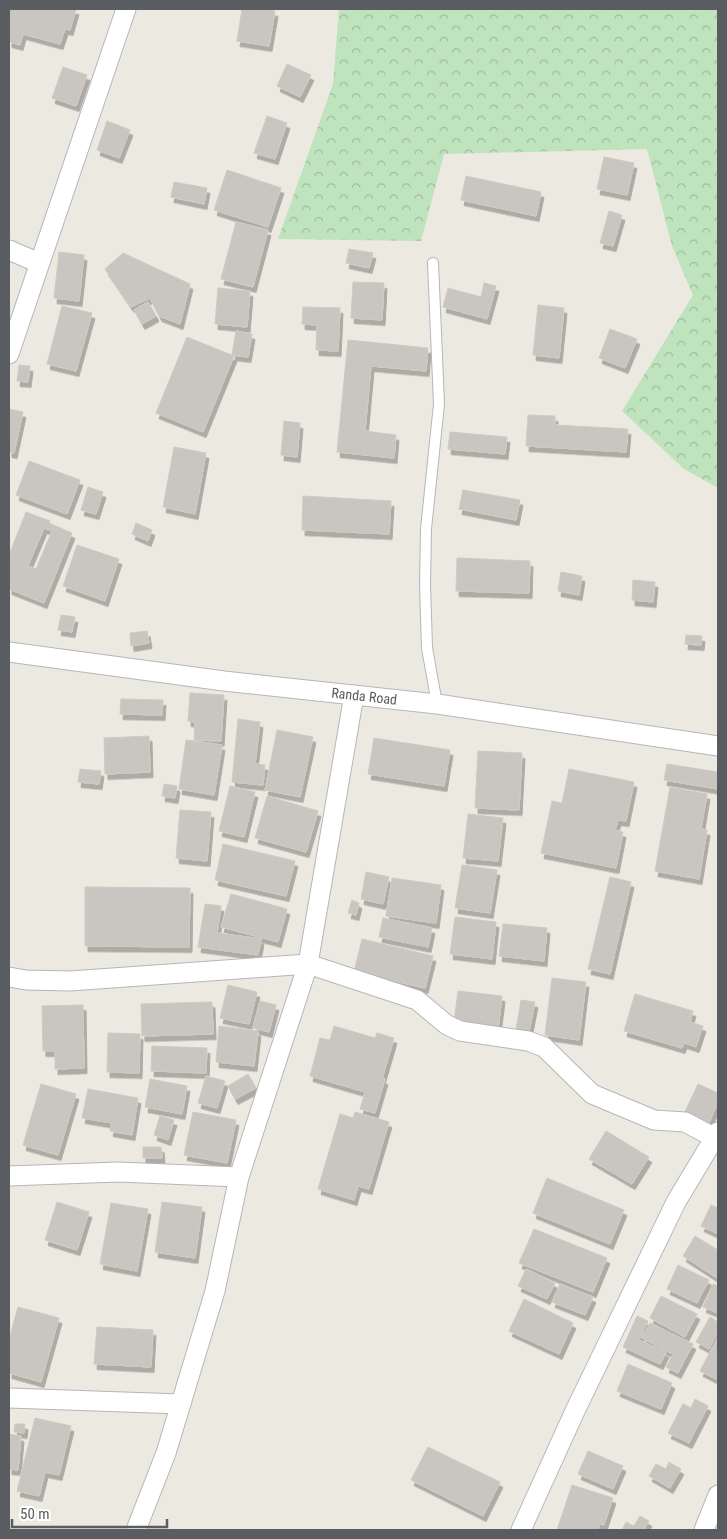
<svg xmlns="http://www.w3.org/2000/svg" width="727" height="1539" font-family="'Roboto Condensed',sans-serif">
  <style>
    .forest { fill: url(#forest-crowns) }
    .building { fill: #c9c5c0; stroke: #d0cabf; fill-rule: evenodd; filter: url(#shadow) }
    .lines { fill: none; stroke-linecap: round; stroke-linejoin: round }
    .service-casing { stroke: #b3b7bb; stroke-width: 12 }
    .minor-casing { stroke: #b3b7bb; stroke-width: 21 }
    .service { stroke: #fff; stroke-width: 10 }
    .minor { stroke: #fff; stroke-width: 19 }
    .labels { text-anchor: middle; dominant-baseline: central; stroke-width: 4.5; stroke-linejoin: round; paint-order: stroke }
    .street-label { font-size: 14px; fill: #595d61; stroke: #fff }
  </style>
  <defs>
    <pattern id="forest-crowns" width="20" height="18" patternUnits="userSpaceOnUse" patternTransform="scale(1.25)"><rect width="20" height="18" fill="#bfe4bd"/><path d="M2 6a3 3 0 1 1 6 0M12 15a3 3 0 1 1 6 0" fill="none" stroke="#9ebc9d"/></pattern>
    <filter id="shadow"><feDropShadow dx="3" dy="5.5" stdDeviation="0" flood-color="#0004"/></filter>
  </defs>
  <rect width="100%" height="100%" fill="#ece9e0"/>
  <path class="forest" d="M339,9H718V488L684,469L622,411L693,295L672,246L647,149L444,154L421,241L278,239L333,84Z"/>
  <path class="building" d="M9,9H76L70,30L65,29L60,44L23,34L20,45L9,42Z
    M242,9H259L275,11L269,46L237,41Z
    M287,64L311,75L300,97L277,86Z
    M63,67L87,75L76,106L52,98Z
    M267,116L287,123L275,159L254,153Z
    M107,121L130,130L119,158L97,150Z
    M604,157L634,163L627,195L597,189Z
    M227,170L281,188L268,227L214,210Z
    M466,176L541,192L536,216L461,200Z
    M174,182L207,188L204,204L171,197Z
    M609,211L622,215L613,246L600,243Z
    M236,222L268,230L253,287L221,279Z
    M349,249L373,253L369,268L346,263Z
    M59,252L84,255L79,301L54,298Z
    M123,253L190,284L180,324L159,316L150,298L131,307L105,269Z
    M353,282L384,283L382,320L351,318Z
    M484,283L496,286L487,319L443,307L448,288L481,297Z
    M218,288L250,291L247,327L215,324Z
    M148,302L156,316L142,324L134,310Z
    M538,305L564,308L559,358L533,355Z
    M62,306L92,313L76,371L47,364Z
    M303,307L340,308L338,351L316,350L317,325L302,324Z
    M610,329L637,339L625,368L599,358Z
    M236,331L252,334L248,357L232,355Z
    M187,337L234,356L203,432L156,413Z
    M348,340L428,348L426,371L371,366L365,431L396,435L394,458L337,452Z
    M19,365L30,366L28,382L17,381Z
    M9,409L23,412L14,453L9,452Z
    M528,415L555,416V425L628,429L626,452L526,446Z
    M284,421L300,423L297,457L281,455Z
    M450,432L507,437L505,454L448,449Z
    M174,447L206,453L195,514L163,507Z
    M29,461L80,480L67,514L16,495Z
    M88,487L103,492L96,514L81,510Z
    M463,490L520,500L516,520L459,509Z
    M303,496L391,501L389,534L302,530Z
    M26,512L50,521L49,523L72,533L44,603L9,589V555ZM44,528L52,531L36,569L28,566Z
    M136,523L152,530L148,541L132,534Z
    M77,545L119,559L105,601L63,586Z
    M457,558L530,561L529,593L456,591Z
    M561,572L582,576L579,595L558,591Z
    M633,580L655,582L653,602L632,600Z
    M61,615L75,617L72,632L58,630Z
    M147,631L149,643L131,646L130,633Z
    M686,635L702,636L701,645L685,644Z
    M190,693L224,695L221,741L194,740L195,722L188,721Z
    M121,699L163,700L162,715L120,714Z
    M238,719L260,722L255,764L265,765L263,785L232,782Z
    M277,730L313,737L300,797L265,790Z
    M149,736L150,772L105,774L104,738Z
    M374,738L450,750L444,786L368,774Z
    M186,740L222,745L214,795L179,789Z
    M478,751L522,753L519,810L475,808Z
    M667,764L718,772V789L664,780Z
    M80,769L101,771L99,784L78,782Z
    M569,769L634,782L626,821L618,820L615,830L623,832L616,868L541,853L552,801L562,803Z
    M164,784L177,786L175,798L162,796Z
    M230,786L255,792L244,837L219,831Z
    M670,787L707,794L701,829L707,830L699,879L655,871Z
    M267,796L318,811L306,852L255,838Z
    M180,810L211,812L207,861L176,858Z
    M468,814L503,818L498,861L463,858Z
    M223,844L295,861L286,896L215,880Z
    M462,865L497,870L490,913L455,908Z
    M366,872L389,877L383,904L361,899Z
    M610,877L631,882L610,974L588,969Z
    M392,878L441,885L436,923L386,916Z
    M85,887L190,888L189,947L85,946Z
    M231,894L287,909L278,942L221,927Z
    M352,900L359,903L356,915L348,913Z
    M205,904L221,906L217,933L261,939L258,955L198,947Z
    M455,917L496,922L492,959L450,954Z
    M383,918L432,928L428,947L379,937Z
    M503,924L547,928L544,961L499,956Z
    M362,939L433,956L425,988L354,972Z
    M552,978L586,982L579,1040L545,1035Z
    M228,985L257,992L249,1024L220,1018Z
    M458,991L502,996L498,1029L454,1023Z
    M635,994L693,1011L690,1022L703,1026L696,1047L684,1043L682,1048L624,1031Z
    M521,1000L535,1002L529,1032L516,1030Z
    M260,1001L276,1005L269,1032L253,1028Z
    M212,1002L213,1034L142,1036L141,1004Z
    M83,1005L84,1068L55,1069V1051H43L42,1006Z
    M219,1026L258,1031L254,1066L216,1062Z
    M334,1026L375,1038L377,1033L394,1038L382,1079H385L375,1113L360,1109L365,1092L310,1076L320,1038L330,1040Z
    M108,1033L140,1034L139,1073L107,1072Z
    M152,1046L207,1048L206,1073L151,1071Z
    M248,1074L256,1088L235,1099L228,1086Z
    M206,1076L225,1081L217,1108L198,1103Z
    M150,1079L187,1086L182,1114L145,1107Z
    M41,1084L76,1094L58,1155L23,1145Z
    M698,1084L718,1093V1102L708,1125L684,1114Z
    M88,1089L138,1098L132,1135L110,1131L112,1123L82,1118Z
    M193,1112L236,1120L227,1163L184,1155Z
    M355,1112L389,1122L369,1189L358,1186L354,1200L318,1189L340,1114L353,1118Z
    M160,1116L174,1120L168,1140L154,1135Z
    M606,1131L649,1157L632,1184L589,1159Z
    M143,1147H161L162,1158H143Z
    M547,1178L624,1210L610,1244L533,1213Z
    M57,1202L89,1212L77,1250L45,1240Z
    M162,1202L202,1207L195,1258L155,1252Z
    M111,1203L148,1209L137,1271L100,1264Z
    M711,1205L718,1208V1234L701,1226Z
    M534,1229L607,1258L593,1292L519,1263Z
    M695,1236L718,1250L717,1278L683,1256Z
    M678,1265L709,1280L697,1303L667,1289Z
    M526,1269L555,1283L547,1299L518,1286Z
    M560,1284L593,1297L585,1315L552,1302Z
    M713,1284L718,1286V1313L703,1307Z
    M661,1296L697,1314L685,1337L650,1318Z
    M524,1299L573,1323L559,1354L509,1331Z
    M18,1307L59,1318L41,1382L9,1373V1339Z
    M637,1316L648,1321L639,1340L666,1352L660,1364L623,1347Z
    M710,1317L718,1322V1332L709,1349L696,1342Z
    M650,1323L693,1344L678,1373L666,1367L673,1354L642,1338Z
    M97,1327L153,1330L151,1367L94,1364Z
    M718,1337V1380L700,1371Z
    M628,1364L672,1383L661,1409L617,1391Z
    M695,1399L708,1406L689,1443L668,1433L683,1404L691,1408Z
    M35,1418L71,1426L59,1475L45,1472L39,1496L17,1491Z
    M15,1424H25L24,1433L14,1432Z
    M9,1434L21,1436L18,1470L9,1469Z
    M428,1447L500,1482L483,1516L411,1480Z
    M588,1451L623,1466L613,1489L578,1474Z
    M669,1462L681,1469L670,1488L649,1476L656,1464L666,1469Z
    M572,1485L613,1498L604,1525L600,1524L598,1530H557Z
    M640,1516L649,1521L644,1530H622L626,1522L634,1526Z"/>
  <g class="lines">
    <g class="service-casing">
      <path id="service" d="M433,263L439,404L426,529L425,584L427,648L437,704"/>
    </g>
    <g class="minor-casing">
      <g id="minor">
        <path d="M9,250L39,263"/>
        <path d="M9,354L126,9"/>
        <path id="s1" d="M9,652L224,681L437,704L718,746"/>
        <path d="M9,977L26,980L70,981L308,964L417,1000L447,1025L460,1031L528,1041L544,1047L592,1094L654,1120L685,1122L715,1138"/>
        <path d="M9,1176L118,1172L239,1177"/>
        <path d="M9,1398L181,1404"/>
        <path d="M136,1530L166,1453L215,1291L239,1177L308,964L354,695"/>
        <path d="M521,1530L574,1413L676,1202L718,1132"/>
        <path d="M704,1530L718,1495"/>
      </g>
    </g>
    <use href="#service" class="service"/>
    <use href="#minor" class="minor"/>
  </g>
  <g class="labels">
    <g class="street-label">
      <text stroke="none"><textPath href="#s1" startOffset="358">Randa Road</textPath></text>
    </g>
  </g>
  <rect width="727" height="1539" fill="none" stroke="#595d61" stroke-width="20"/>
  <path d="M12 1519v8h155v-8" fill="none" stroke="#595d61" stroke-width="2.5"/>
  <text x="20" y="1519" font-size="15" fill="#595d61" stroke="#ffffff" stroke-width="4" paint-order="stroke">50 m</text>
</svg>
